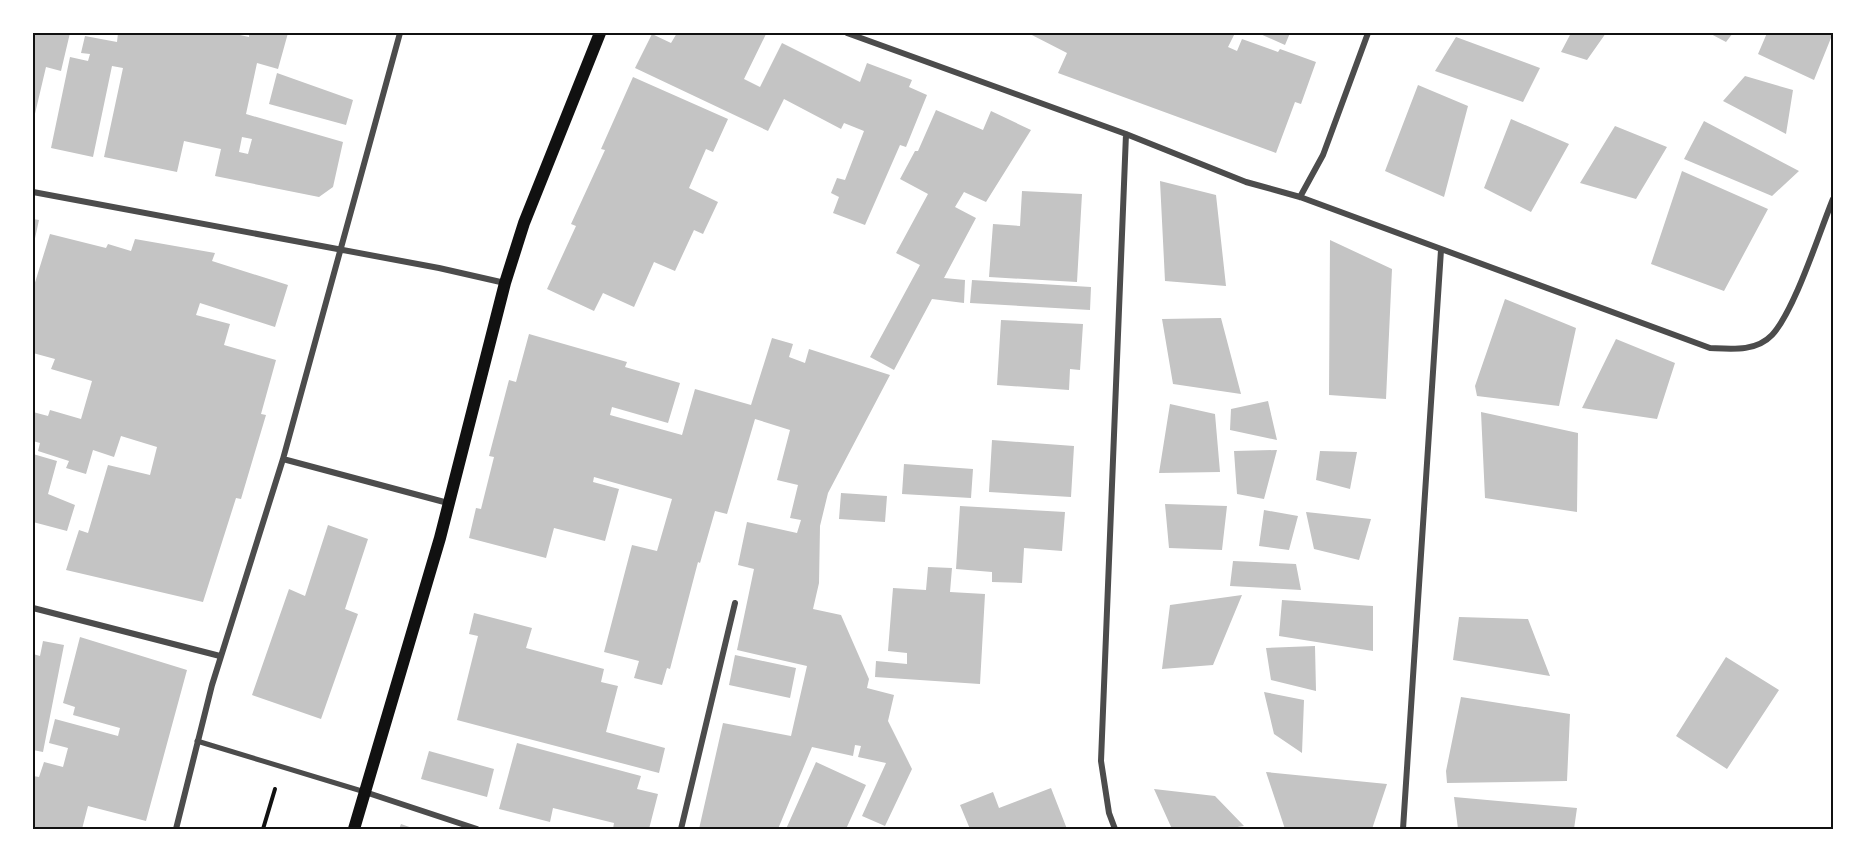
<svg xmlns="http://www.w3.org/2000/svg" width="1866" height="862" font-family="'PT Sans Narrow',sans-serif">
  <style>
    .building { fill: #c4c4c4; fill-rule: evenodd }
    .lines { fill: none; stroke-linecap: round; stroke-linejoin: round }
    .path { stroke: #111; stroke-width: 4 }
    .pedestrian { stroke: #4c4c4c; stroke-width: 5 }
    .minor { stroke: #4c4c4c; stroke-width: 6 }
    .secondary { stroke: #111; stroke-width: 12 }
    .neatline { fill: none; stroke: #111; stroke-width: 2 }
  </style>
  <rect width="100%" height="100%" fill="#fff"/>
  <path class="building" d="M33,33H70L61,71L46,67L34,118Z
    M118,33H231L249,37V33H288L278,69L257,63L246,114L343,142L333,187L319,197L215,176L221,149L184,141L177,172L104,157L123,68L112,66L93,157L51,148L70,57L88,61L90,54L81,53L85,36L117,42ZM242,137L252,139L248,154L239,152Z
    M677,33L766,34L744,79L760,87L782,43L860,82L867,63L912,80L909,87L927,95L906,147L900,145L865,225L833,213L839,197L831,193L837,178L845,180L864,131L844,123L841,129L784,99L768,131L635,68L652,34L671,43Z
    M1028,33H1235L1228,47L1237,51L1242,39L1278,52L1280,49L1316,62L1301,104L1295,102L1276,153L1058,73L1067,53Z
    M1258,33H1290L1285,45Z
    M1571,33H1606L1587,60L1561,52Z
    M1709,33H1733L1726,42Z
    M1767,33H1833L1814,80L1758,54Z
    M1456,37L1540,68L1523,102L1435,71Z
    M277,73L353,100L346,125L269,104Z
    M1745,76L1793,90L1786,134L1723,101Z
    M633,77L728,119L713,152L706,149L689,188L718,202L703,234L694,230L675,271L654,262L634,307L603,293L594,311L547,289L576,226L571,224L605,150L601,149Z
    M1418,85L1468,106L1444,197L1385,171Z
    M936,110L983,130L991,111L1031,130L986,202L964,192L955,207L976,218L944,278L965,280L964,303L932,299L894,370L870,357L920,265L896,253L928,194L900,179L915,151H918Z
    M1511,119L1569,144L1531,212L1484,188Z
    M1704,121L1799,171L1772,196L1684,159Z
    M1615,126L1667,147L1636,199L1580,183Z
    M1682,171L1768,209L1724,291L1651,264Z
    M1160,181L1216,195L1226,286L1165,281Z
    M1022,191L1082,194L1077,282L989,277L993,224L1020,226Z
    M33,219L39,220L34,243H33Z
    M50,234L106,248L108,244L131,251L135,239L215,253L212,261L288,285L275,327L200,303L196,315L230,324L224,345L276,360L261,414L266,415L241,499L236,498L203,602L66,570L79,530L88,533L108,465L150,475L157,447L121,436L114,457L93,450L86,474L66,468L69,461L38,451L40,443L33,441V412L48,416L50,410L81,419L92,381L51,369L55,359L33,353V289Z
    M1330,240L1392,269L1386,399L1329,395Z
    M972,280L1091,287L1090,310L970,303Z
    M1505,299L1576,328L1559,406L1477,396L1475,386Z
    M1221,318L1241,394L1173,384L1162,319Z
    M1001,320L1083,324L1080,370L1070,369L1069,390L997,385Z
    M529,334L627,362L625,367L680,383L668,423L612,407L610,415L682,435L695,389L751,405L772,338L793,344L789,357L805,363L809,349L890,375L828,493L820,526L819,583L813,609L841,615L869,679L867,688L894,695L888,721L912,769L885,826L862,816L886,763L858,757L861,746L855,745L853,756L812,747L778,829H699L723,723L791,736L807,666L737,650L754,569L738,565L747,522L797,533L801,520L790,518L798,485L777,480L790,430L755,419L727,514L715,511L700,563L698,562L670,669L667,668L662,685L634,678L639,661L604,652L632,545L657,551L672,499L594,477L593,482L619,489L605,541L554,528L546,558L469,538L476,508L481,509L494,457L489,456L509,380L516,382Z
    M1616,339L1675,363L1657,419L1582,408Z
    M1268,401L1277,440L1230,430L1231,409Z
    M1170,404L1215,414L1220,472L1159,473Z
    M1481,412L1578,433L1577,512L1485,498Z
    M992,440L1074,446L1071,497L989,492Z
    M1277,450L1264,499L1237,494L1234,451Z
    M1320,451L1357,452L1350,489L1316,480Z
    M33,454L57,461L48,494L75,505L67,531L33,522Z
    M904,464L973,469L971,498L902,494Z
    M841,493L887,496L885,522L839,519Z
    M1165,504L1227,506L1222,550L1169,548Z
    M960,506L1065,512L1062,551L1024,548L1022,583L992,582V572L956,569Z
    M1264,510L1298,516L1289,550L1259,546Z
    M1306,512L1371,519L1359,560L1314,549Z
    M328,525L368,539L345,609L358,614L321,719L252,695L289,589L305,596Z
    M1233,561L1296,564L1301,590L1230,586Z
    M928,567L952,568L950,592L985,594L980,684L875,677L876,661L907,664V653L888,651L893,588L926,590Z
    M1242,595L1213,665L1162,669L1170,605Z
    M1282,600L1373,606V651L1279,636Z
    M474,613L532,628L526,648L604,669L601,682L618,686L606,732L665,748L659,773L457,720L478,636L469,634Z
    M1459,617L1528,619L1550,676L1453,660Z
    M80,637L187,670L146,821L88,806L82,829H33V776L39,777L44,762L63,767L68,748L49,743L55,719L118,736L120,728L73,715L75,707L63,703Z
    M43,641L64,645L43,752L33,750V654L40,656Z
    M1315,646L1316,691L1271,680L1266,648Z
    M735,655L796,668L790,698L729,685Z
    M1726,657L1779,690L1727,769L1676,736Z
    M1264,692L1304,700L1302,753L1274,734Z
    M1461,697L1570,714L1567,781L1447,783L1446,771Z
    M517,743L641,776L637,789L658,794L649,829H613L614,823L553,808L550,822L499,809Z
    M429,751L494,769L487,797L421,779Z
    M816,762L866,785L846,829H786Z
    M1266,772L1387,784L1372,829H1285Z
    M1051,788L1067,829H970L960,805L993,792L999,808Z
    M1154,789L1215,796L1244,826L1224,829H1172Z
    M1454,797L1577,808L1574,829H1458Z
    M401,824L415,829H399Z"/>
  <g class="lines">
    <path class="path" d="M263,829L275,789"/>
    <path class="pedestrian" d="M197,741L365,792"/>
    <path class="minor" d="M847,33L1126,134L1246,182L1300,197L1710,348C1731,349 1756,352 1772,335C1795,310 1819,233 1833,199
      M33,192L439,268L505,283
      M1300,197L1323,155L1368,33
      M283,459L448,503
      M33,608L220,656
      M365,792L477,829
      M176,829L212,685L283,459L400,33
      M681,829L735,603
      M1115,829L1109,813L1101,761L1126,134
      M1403,829L1441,250"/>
    <path class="secondary" d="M354,829L440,538L505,283L524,223L600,33"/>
  </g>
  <rect width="1866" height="862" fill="none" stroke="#ffffff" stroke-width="69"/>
  <rect x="34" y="34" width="1798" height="794" class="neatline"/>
</svg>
